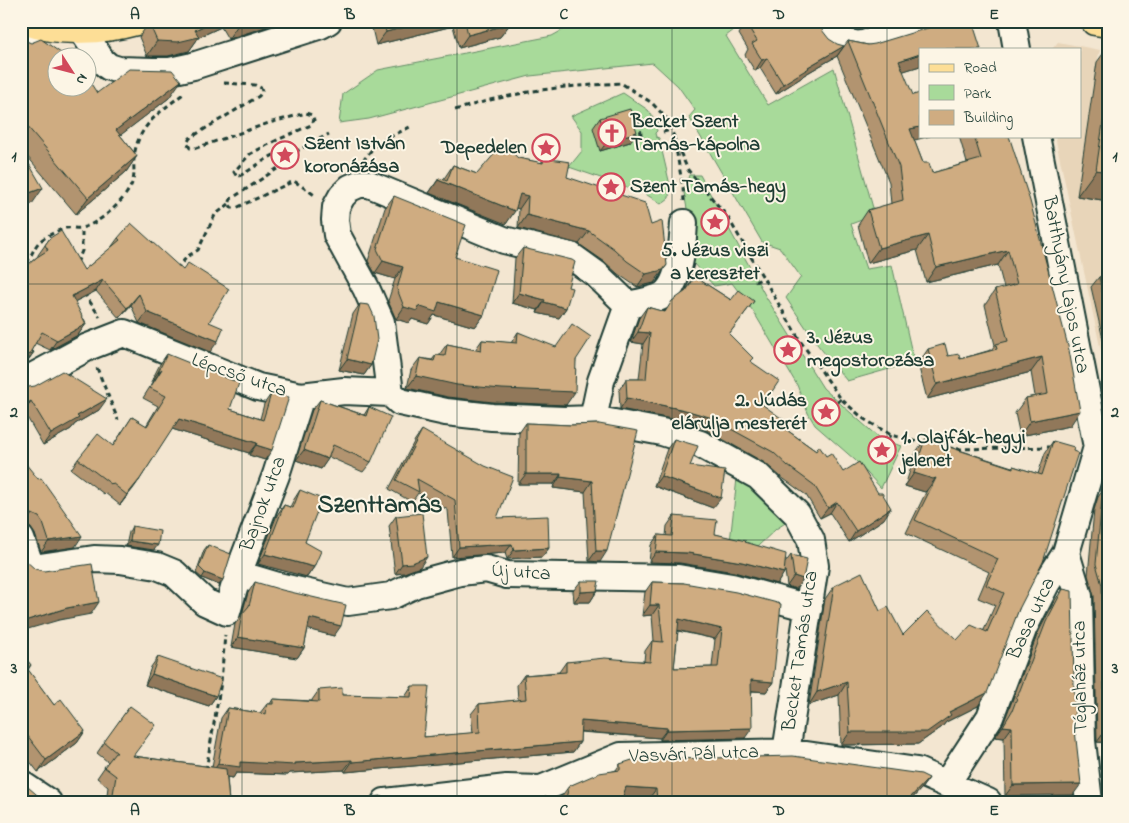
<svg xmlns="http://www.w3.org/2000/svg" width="1129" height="823" font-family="'Indie Flower',sans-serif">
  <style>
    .built { fill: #e8d5b9 }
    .green { fill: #a8da9a; stroke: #648c67 }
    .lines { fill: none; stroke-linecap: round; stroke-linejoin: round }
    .minor-casing { stroke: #1f3d34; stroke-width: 30 }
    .primary-casing { stroke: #1f3d34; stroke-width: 31 }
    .path { stroke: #1f3d34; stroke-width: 3; stroke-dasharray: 5 4; stroke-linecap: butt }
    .minor { stroke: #fcf5e5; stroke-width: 26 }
    .primary { stroke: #fdde96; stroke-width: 28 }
    .wall { fill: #b2946f; stroke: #1f3d34; fill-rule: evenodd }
    .shaded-wall { fill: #91785a; stroke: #1f3d34 }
    .building { fill: #cfac81; stroke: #1f3d34; fill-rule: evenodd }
    .grid { fill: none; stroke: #1f3d34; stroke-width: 1; stroke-opacity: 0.55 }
    .labels { text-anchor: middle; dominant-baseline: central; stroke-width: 4; stroke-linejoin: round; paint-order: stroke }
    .poi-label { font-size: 20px; font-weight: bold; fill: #1f3d34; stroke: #fcf5e5; text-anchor: start }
    .street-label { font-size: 20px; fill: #1f3d34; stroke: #fcf5e5 }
    .district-label { font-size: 25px; font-weight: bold; fill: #1f3d34; stroke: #fcf5e5 }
    .neatline { fill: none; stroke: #1f3d34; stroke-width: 2 }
    .grid-label { font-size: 16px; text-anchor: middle; font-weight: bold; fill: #1f3d34 }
  </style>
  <rect width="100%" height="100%" fill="#f3e6d1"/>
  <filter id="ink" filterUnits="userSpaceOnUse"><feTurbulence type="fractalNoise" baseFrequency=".02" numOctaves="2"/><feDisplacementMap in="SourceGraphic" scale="10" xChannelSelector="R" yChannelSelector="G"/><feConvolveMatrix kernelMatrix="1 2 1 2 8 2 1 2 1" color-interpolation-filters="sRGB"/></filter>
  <g filter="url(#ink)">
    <path class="built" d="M1058,42L1100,50L1097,62L1108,63V384L1055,136H1080V49H1052Z"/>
    <path class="green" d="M579,21H746L726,36L768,105L834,68L875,215L851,224L866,269L892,265L914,362L847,381L817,344L786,298L801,277L780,248L762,242L689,117L695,110L678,86L653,63L530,76L369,119L339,123L343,94L378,70L552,36Z
      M623,93L648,110L653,117L646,121L648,127L656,126L657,131L655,133L656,137L659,138L670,185L669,198L661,204L644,193L569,167L582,151V131L571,116Z
      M689,175H700L766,297L823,388L879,438L901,446L881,488L855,460L815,425L808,413L797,385L753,311L732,283L714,286L692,262L689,219L684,193Z
      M737,478L750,481L790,520L776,529L757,547L730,542Z"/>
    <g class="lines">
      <g class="minor-casing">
        <path id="minor" d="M819,21L833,40L860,45L939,21
          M1012,21L1017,49
          M82,30L102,61L109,67L119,70L153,71H170L193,66L321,25L328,21
          M21,44L36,24
          M1036,136L1097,447L1108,459
          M628,305C639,302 652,301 662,296C680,285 683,242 684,223
          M21,383L88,347L124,333L258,387L301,396L344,391L390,393L400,402L446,412L492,417L564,420L593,419L662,432L700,444L758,476L797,514L811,540L815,566L786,752
          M390,393L381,322L366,288L337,235L335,220L336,207L342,196L350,188L359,184H369L504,240L571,256L596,274L628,305
          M593,419L601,381L628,305
          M21,539L31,567L33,568L94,559L120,560L157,566L174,573L205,602L227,612L238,574L276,475L301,396
          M1066,553L1079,596L1082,741L1089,802
          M238,574L278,586L348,602L391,596L416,584L460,572L486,569L507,575L678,578L732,587L809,608
          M947,783L990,717L1024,627L1046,584L1066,553L1097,447
          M21,784L48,802
          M385,802L507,788L541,789L621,756L786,752L917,771L988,802"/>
      </g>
      <g class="primary-casing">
        <path id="primary" d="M27,21C60,33 103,30 136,21
          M1095,21L1108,23"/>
      </g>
      <path class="path" d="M224,83L255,85L261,88L262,91L259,96L190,138L187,143L190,148H196L269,123L306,113L312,115L314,120L311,125L275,141L250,154L234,172L237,177C255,169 274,149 294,150L296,154L295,157L231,199L229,204L232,208H236L294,181L316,196
        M455,110L490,100L533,91L565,87L621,83L652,103L667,119L674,137
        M631,120L636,118L640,126
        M663,132L671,130
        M634,133L635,136L641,135L640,126L667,119
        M673,136L688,170L727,216L801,342L841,399L864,419L891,435L925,444
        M675,143L683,188L684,201
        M295,152L329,134
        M363,161L376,144L412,126
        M720,219L727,216
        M77,263L82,251V228
        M176,269L188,256L198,250L215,215L229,204
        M21,270C30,262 32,249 40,241C44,238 61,228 66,228C71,227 77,229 81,228C98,224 117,207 126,194C137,178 133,174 134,158C137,126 160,112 183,94
        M755,282L763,278
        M84,293L100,317
        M792,348L801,342
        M97,368L118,420
        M831,409L841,399
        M885,446L891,435
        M948,448L959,449L1052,447
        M206,770L221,682L225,635"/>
      <use href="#minor" class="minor"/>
      <use href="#primary" class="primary"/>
    </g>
    <path class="wall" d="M152,21H284L228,39L221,27L199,37L189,51L168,56H147L139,37L149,23Z
      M373,21H509L510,24L500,37L459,48L453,26L376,45L371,24Z
      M838,21H867L861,29L842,26Z
      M746,23L837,56L804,75L801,78L776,94L760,68L755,71L745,55L748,49L739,34Z
      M21,37L24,40L97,93L169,98L120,135L137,156L126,172L76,214L21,149Z
      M848,41L868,45L920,49V66L903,71L914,140L923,163L932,173L967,163L959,136H1009L1070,426L1020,436L1015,413L1026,398L1035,396L1031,372L927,399L918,364L928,349L948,356L960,359L991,350L995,345L985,305L995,290L1004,288L998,265L926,282L917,250L868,263L858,225L868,210L891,204L889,182L837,56Z
      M1108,47V201L1077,196L1097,62Z
      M600,118L630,142L600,151L593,128Z
      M518,158L541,163L544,158L567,177L658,278L654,283L637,287L618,274L605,262L579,244L518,228L519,209L516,208L506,224L429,193L439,178L443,180L453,165L477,174Z
      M394,196L455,257L484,315L475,327L434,315L428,324L412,319L409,323L396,319L388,301L395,279L375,273L368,261L385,208Z
      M50,238L84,270L110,249L118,238L209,322L210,352L139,323L131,305L119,318L96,291L74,302L86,324L78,335L50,350L35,343L31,351L34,352L26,363L21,366V271L38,256V255Z
      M523,248L568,287L566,308L559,318L537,313L538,310L512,303L515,258Z
      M1108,275V361L1091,287L1099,277Z
      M695,277L731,300L754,301L729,334L750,362L763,405L784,428L816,451L826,456L843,472L884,519L849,542L830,513L820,518L806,495L781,477L765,463L701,427L677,420L620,409L619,390L626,379H639L643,344L631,342L639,318L647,307L664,312L684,292Z
      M360,304L371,365L364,375L339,370L353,314Z
      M518,332L576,360L566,405L493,402L448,397L407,388L411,370L420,358L432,360L436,355H439L447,344L475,350L482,340L511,343Z
      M167,354L230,409L260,419L264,404L271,394L265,460L249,455V453L172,429L140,479L120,505L105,493L104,494L71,469L78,459L113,446L132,417L146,426L158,406L143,398L155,379L151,382L160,364Z
      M21,385L99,410L75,424L71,429L43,445L24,412L21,413Z
      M320,400L364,415L369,407L371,462L363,472L329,457L321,469L296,460L312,410Z
      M526,423L571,425L599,424L600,562L589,561L585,492L553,488L554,484H518L519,433Z
      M422,430L497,518L549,548L542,557L507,559L505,553L452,557L448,510L418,493L412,502L389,489L415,440Z
      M674,439L690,466L713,508L654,486L667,449Z
      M925,439L1012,467L1013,466L1038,474L1045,453L1053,441L1019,609L978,706L946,722L942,727L918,744L841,745L839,695L809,705L825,599L834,586L880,611L903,635L957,640L984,630L995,605L978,598L989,572L906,533L927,490L925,492L905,486L916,452Z
      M21,458L75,547L41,552L35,534L31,528L24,524L21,525Z
      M1106,486H1108V743L1097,742L1094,596L1088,575L1094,510L1098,497Z
      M300,490L305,542L314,567L307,577L258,564L277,515L284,505L290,507L293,501Z
      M396,516L420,567L404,573L395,574L389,526Z
      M674,516L715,534L745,542L785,563L791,555L803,579L796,589L787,586L785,571L777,584L734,572L680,563L649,562L651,545L658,535L666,536L667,526Z
      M132,526L154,550L126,546L129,532Z
      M208,545L219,585L202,578L196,573L204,550Z
      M581,581L597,591L590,602H574L573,591Z
      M255,582L334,636L308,629L304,648L297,658L231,647L235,624L242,614L248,593Z
      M652,582L684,583L773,682L766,692L752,691L745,738L660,740V738L580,732V742L573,752L345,772L344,770L290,773L288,775L236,773L233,778L227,777L229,802H106L108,787L97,778L108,762L97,753L130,706L134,756L212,767L221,718L228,708L260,713L267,704H270L273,699L312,701V700L319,690L342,695L405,697L412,686L424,737L473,733L471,714L479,704L518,700L517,685L524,675L559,672L566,662L644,661L645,651L652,641H654L652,615L642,616L645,592ZM678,631L715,639L712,667L674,668Z
      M1063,589L1073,795L1005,796L1004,738L995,737L1004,722L1038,633L1055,600Z
      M21,653L31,665L28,670L54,705L85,731L77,743L38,772L21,750Z
      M158,657L216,696L209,706L145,685L151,667Z
      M620,764L929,778L921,789L909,802H648V800L622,798L621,802H542L545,797L560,801L561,797L569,786L616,770Z"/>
    <path class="shaded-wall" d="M213,21H225L221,27L199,37L189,51L168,56H147L157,41L195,30Z
      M249,21H284L228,39L238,25Z
      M428,21H457L453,26L376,45L386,32Z
      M845,21H867L861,29L842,26Z
      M510,24L500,37L459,48L468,35Z
      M844,46L837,56L804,75L801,78L776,94L783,84L808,67Z
      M920,54V66L888,76L899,61Z
      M767,58L760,68L755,71L762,60Z
      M181,81L169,98L105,147L116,130Z
      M920,127V136H930L900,144L910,129Z
      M637,132L630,142L600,151L608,141Z
      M137,156L126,172L76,214L88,198Z
      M1096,170L1108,172V201L1077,196Z
      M438,180L515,211L506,224L429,193Z
      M43,188L32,204L21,208V196Z
      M520,194L528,196L519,209L511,207Z
      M527,215L589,231L579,244L518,228Z
      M928,235L917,250L868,263L879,248Z
      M1008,250L998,265L926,282L936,267Z
      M383,261L403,267L395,279L375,273Z
      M667,265L654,283L637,287L646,274Z
      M103,280L96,291L64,307L72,296Z
      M519,293L545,300L538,310L512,303Z
      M139,294L131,305L119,318L127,308Z
      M439,302L484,315L475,327L434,315L428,324L412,319L409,323L396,319L404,307L418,306Z
      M544,302L566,308L559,318L537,313Z
      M147,312L218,341L210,352L139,323Z
      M86,324L78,335L50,350L57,340Z
      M638,332L650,333L643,344L631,342Z
      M34,352L26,363L21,366V359Z
      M1042,357L1031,372L927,399L937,384Z
      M347,359L371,365L364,375L339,370Z
      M162,369L155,379L151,382L158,372Z
      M416,376L575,392L566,405L493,402L448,397L407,388Z
      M627,398L685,410L709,417L701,427L677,420L620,409Z
      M107,399L99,410L75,424L71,429L43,445L51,434L77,416Z
      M31,401L24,412L21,413V407Z
      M1080,411L1070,426L1020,436L1030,421Z
      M179,419L257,443L249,453L172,429Z
      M256,445L272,450L265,460L249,455Z
      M304,450L328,459L321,469L296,460Z
      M914,473L936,478L927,490L925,492L905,486Z
      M526,474H561L554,484H518Z
      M661,476L721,498L713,508L654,486Z
      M560,477L592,481L585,492L553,488Z
      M140,479L133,489L120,505L127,495Z
      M837,502L830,513L820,518L828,508Z
      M891,508L884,519L849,542L856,531Z
      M24,514H32L24,524L21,525V518Z
      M82,536L75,547L41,552L49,541Z
      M130,541L158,545L154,550L126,546Z
      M512,544L505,553L452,557L459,547Z
      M549,548L542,557L507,559L514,550Z
      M596,551H607L600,562L589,561Z
      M656,552L688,553L742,562L784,573L777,584L734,572L680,563L649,562Z
      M265,554L314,567L307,577L258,564Z
      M427,557L420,567L404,573L395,574L402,564Z
      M205,573L223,580L219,585L202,578Z
      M794,576L803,579L796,589L787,586Z
      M597,591L590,602H574L581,592Z
      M99,602L91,614L59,620L21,631V622L67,608Z
      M650,605H659L652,615L642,616Z
      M310,618L341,626L334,636L302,628Z
      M679,619L722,629L715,639L672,629Z
      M238,637L304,648L297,658L231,647Z
      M152,674L216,696L209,706L145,685Z
      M751,680L773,682L766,692L744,690Z
      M847,682L839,695L809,705L817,692Z
      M987,693L978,706L946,722L942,727L918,744L841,745L850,732L949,712Z
      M581,721L668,728L660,738L574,731Z
      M1003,726L1012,727L1004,738L995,737Z
      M752,728L745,738L660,740L667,730Z
      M85,731L77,743L38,772L46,760Z
      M1105,731H1108V743L1097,742Z
      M580,742L573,752L345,772L352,762Z
      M352,760L344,770L290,773L288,775L236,773L233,778L211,774L218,764L240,762L295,763Z
      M929,778L921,789L909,802H906Z
      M1081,784L1073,795L1005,796L1013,785Z
      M626,787L656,789L648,800L618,798Z
      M709,796L705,802H664Z
      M728,798L756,802H725Z
      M112,800L126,802H111Z"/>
    <path class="building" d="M152,21H213L195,30L199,37L178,42L157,41L149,23Z
      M236,21H249L238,25Z
      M383,21H428L386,32Z
      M465,21H509L510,24L468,35Z
      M750,21H815L829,39L837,44L844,46L808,67L809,68L783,84L767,58L762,60L752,44L757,41L746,23Z
      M951,21H972L981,49H920V54L899,61L913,95L920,93V127L910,129L923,163H929L932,173L981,159L974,136H1009L1030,201L1069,350L1080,411L1030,421L1026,398L1048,394L1042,357L937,384L928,349L945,344L948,356L959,354L960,359L997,349L996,344L1008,341L995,290L1017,284L1008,250L936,267L928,235L879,248L868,210L903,200L899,167L848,41L868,45L875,44Z
      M21,37L24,40L31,43L41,39L68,58H58V88H88V79L97,93L129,69L172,70L181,81L116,130L137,156L88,198L21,119Z
      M1108,90V172L1096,170Z
      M630,109L637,132L608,141L600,118Z
      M503,144L518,158L543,163L544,158L570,162L567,177L645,203L651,225L662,221L667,265L663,270L646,274L627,261L614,249L589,231L527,215L528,196L520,194L515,211L438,180L439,178L447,181L453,165L477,174Z
      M21,150L43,188L21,196Z
      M394,196L466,225L455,257L497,270L484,315L439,302L436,312L418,306L417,311L404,307L397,289L403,267L383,261L377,249Z
      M131,223L183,270L188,263L229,289L209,322L223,328L218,341L147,312L139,294L127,308L103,280L72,296L86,324L57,340L42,332L31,351L34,352L21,359V271L37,257L48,250L45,245L50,238L61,231L84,270L120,240L118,238Z
      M523,248L572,260L575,262L568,287L572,288L566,308L544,302L545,300L519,293Z
      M1108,275V318L1099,277Z
      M695,277L731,300L739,290L754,301L729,334L753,358L750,361L779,381L763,405L788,423L784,428L816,451L819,446L826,456L831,453L843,472L859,462L878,493H882L891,508L856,531L837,502L828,508L814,485L788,466L773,452L709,417L685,410L627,398L626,379H646L650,333L638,332L647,307L665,312L672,301L686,291Z
      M360,304L369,305L374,316L377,340L371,365L347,359Z
      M572,324L591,337L576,360L575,392L502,389L457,385L416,376L420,358L434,361L436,355L445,356L447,344L481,351L482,340L517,343L518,332L556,347Z
      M167,354L239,383L230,409L263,420L271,394L289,397L272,450L256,445L257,443L179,419L140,479L127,495L112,483L111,484L78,459L98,434L113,446L132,417L147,426L166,396L150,388L162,369L158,372Z
      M62,371L107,399L77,416L79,418L51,434L31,401L21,407V385L29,387L35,386Z
      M320,400L366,416L369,407L391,417L371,462L333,445L328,459L304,450Z
      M526,423L571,425L599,424L638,431L607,551H596L592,481L560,477L561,474H526Z
      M422,430L485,466L513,477L497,518L548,516L549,548L514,550L512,544L459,547L455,500L417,479L419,492L396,480Z
      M674,439L698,446L690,466L725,471L721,498L661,476Z
      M925,439L1013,468V466L1042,475L1053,441L1074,447L1073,451L1078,453L1043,562L1019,609L987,693L949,712L951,715L927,732H850L847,682L817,692L834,586L862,572L880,611L888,607L903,635L927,611L957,640L971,625L987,632L1004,593L986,585L998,559L915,520L936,478L933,479L914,473Z
      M21,458L38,479L41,478L82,536L49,541L43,523L39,517L32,514H24L21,507Z
      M1106,486H1108V731H1105L1102,585L1096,564L1102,499Z
      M300,490L322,499L305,542L321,551L314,567L265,554L284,505L293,508Z
      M422,513L427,557L412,563L402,564L396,516Z
      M674,516L717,520L715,534L746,541L745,542L786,554L784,573L742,562L688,553L656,552L658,535L672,536Z
      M132,526L160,531L158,545L130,541Z
      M208,545L231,554L223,580L205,573L199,567Z
      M21,548L25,560L35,569L44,571L92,564L99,602L67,608L21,622Z
      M791,555L807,559L803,579L794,576Z
      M581,581H599L597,591L581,592Z
      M255,582L282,590L346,605L341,626L310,618L304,648L238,637L242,614L249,606Z
      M652,582L684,583L736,592L781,604L773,682L751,680L752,728L667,730L668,728L581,721L580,742L352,762V760L295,763V765L240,762V767L218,764L228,708L266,714L267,704H273V699L319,702V690L342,688V695L411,697L412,686H429L424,737L480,732L479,704L526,699L524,675L566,672V662L605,658L650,662L652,641L663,642L659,605H650ZM679,619L722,629L718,667L674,668Z
      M1063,589L1072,591L1075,730L1081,784L1013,785L1012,727L1003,726L1012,711L1046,622Z
      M21,653L31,665L27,668L54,705L61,699L85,731L46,760L21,727Z
      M158,657L222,679L216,696L152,674Z
      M130,706L156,725L133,756L226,769L229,802H126L112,800L116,776L104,767L115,753H117L104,742Z
      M793,756L921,774L929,778L906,802H839L837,800V802H756L728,798V802H709V796L664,802H657L656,789L626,787L621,802H565L569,786L599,773L620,770V764L632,760Z
      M21,781L43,800L42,802H21Z
      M381,796L386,802H336Z
      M545,797L563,802H544Z"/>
  </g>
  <path class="grid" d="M242,21V802M457,21V802M672,21V802M887,21V802M21,284H1108M21,540H1108"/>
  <defs>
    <g id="church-ring" transform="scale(1.4375)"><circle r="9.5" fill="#fcf5e5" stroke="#d1495b" stroke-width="1.5"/><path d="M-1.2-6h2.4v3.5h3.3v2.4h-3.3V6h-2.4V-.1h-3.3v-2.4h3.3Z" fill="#d1495b"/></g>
    <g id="sight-ring" transform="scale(1.4375)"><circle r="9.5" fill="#fcf5e5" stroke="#d1495b" stroke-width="1.5"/><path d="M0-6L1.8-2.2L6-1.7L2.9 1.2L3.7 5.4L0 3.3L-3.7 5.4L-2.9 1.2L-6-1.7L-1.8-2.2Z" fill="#d1495b"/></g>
  </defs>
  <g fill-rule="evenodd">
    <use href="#church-ring" x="612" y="133"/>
    <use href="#sight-ring" x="546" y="148"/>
    <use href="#sight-ring" x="285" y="155"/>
    <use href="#sight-ring" x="611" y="187"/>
    <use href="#sight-ring" x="715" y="222"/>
    <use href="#sight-ring" x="788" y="350"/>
    <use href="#sight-ring" x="826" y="412"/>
    <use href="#sight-ring" x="882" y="450"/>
  </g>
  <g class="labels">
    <g class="poi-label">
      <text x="631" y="122">Becket Szent<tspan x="631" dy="23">Tamás-kápolna</tspan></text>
      <text x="304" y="144">Szent István<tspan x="304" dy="23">koronázása</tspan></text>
      <text x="527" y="148" text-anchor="end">Depedelen</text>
      <text x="630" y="187">Szent Tamás-hegy</text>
      <text x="715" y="251" text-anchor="middle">5. Jézus viszi<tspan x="715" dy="23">a keresztet</tspan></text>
      <text x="807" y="338">3. Jézus<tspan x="807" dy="23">megostorozása</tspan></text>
      <text x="807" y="401" text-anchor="end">2. Júdás<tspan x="807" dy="23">elárulja mesterét</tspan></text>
      <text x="901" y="438">1. Olajfák-hegyi<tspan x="901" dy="23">jelenet</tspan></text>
    </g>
    <g class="street-label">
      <text transform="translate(1065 285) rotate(79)">Batthyány Lajos utca</text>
      <text transform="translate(239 376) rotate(19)">Lépcső utca</text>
      <text transform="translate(264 504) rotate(-70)">Bajnok utca</text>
      <text transform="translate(521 573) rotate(4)">Új utca</text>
      <text transform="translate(1032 619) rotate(-65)">Basa utca</text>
      <text transform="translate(801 651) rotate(-82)">Becket Tamás utca</text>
      <text transform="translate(1081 677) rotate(-91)">Téglaház utca</text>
      <text transform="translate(694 755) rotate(-2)">Vasvári Pál utca</text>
    </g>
    <g class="district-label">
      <text x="380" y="506">Szenttamás</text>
    </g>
  </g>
  <rect width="1129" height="823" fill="none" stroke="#fcf5e5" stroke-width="55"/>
  <rect x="919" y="48" width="162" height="90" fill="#fcf5e5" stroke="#a4ab9e"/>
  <rect x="929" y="64" width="25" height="8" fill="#fdde96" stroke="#a4ab9e"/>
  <text x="964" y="72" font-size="15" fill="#1f3d34">Road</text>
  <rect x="929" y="85" width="25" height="15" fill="#a8da9a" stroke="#a4ab9e"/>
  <text x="964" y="98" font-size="15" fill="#1f3d34">Park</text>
  <rect x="929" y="110" width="25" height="15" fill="#cfac81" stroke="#a4ab9e"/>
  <text x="964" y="122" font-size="15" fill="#1f3d34">Building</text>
  <g transform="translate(72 72) rotate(126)"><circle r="24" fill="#fcf5e5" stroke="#a4ab9e"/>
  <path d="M0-4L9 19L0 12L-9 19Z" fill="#d1495b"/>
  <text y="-8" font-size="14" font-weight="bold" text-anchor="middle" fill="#1f3d34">N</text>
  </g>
  <rect x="28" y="28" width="1074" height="768" class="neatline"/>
  <g class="grid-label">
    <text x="135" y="19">A</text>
    <text x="350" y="19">B</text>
    <text x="564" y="19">C</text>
    <text x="779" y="19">D</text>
    <text x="994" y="19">E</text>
    <text x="14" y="161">1</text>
    <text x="1115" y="161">1</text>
    <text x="14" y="417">2</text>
    <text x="1115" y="417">2</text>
    <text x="14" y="673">3</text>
    <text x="1115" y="673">3</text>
    <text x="135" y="815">A</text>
    <text x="350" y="815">B</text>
    <text x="564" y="815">C</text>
    <text x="779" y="815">D</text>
    <text x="994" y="815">E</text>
  </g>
</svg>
